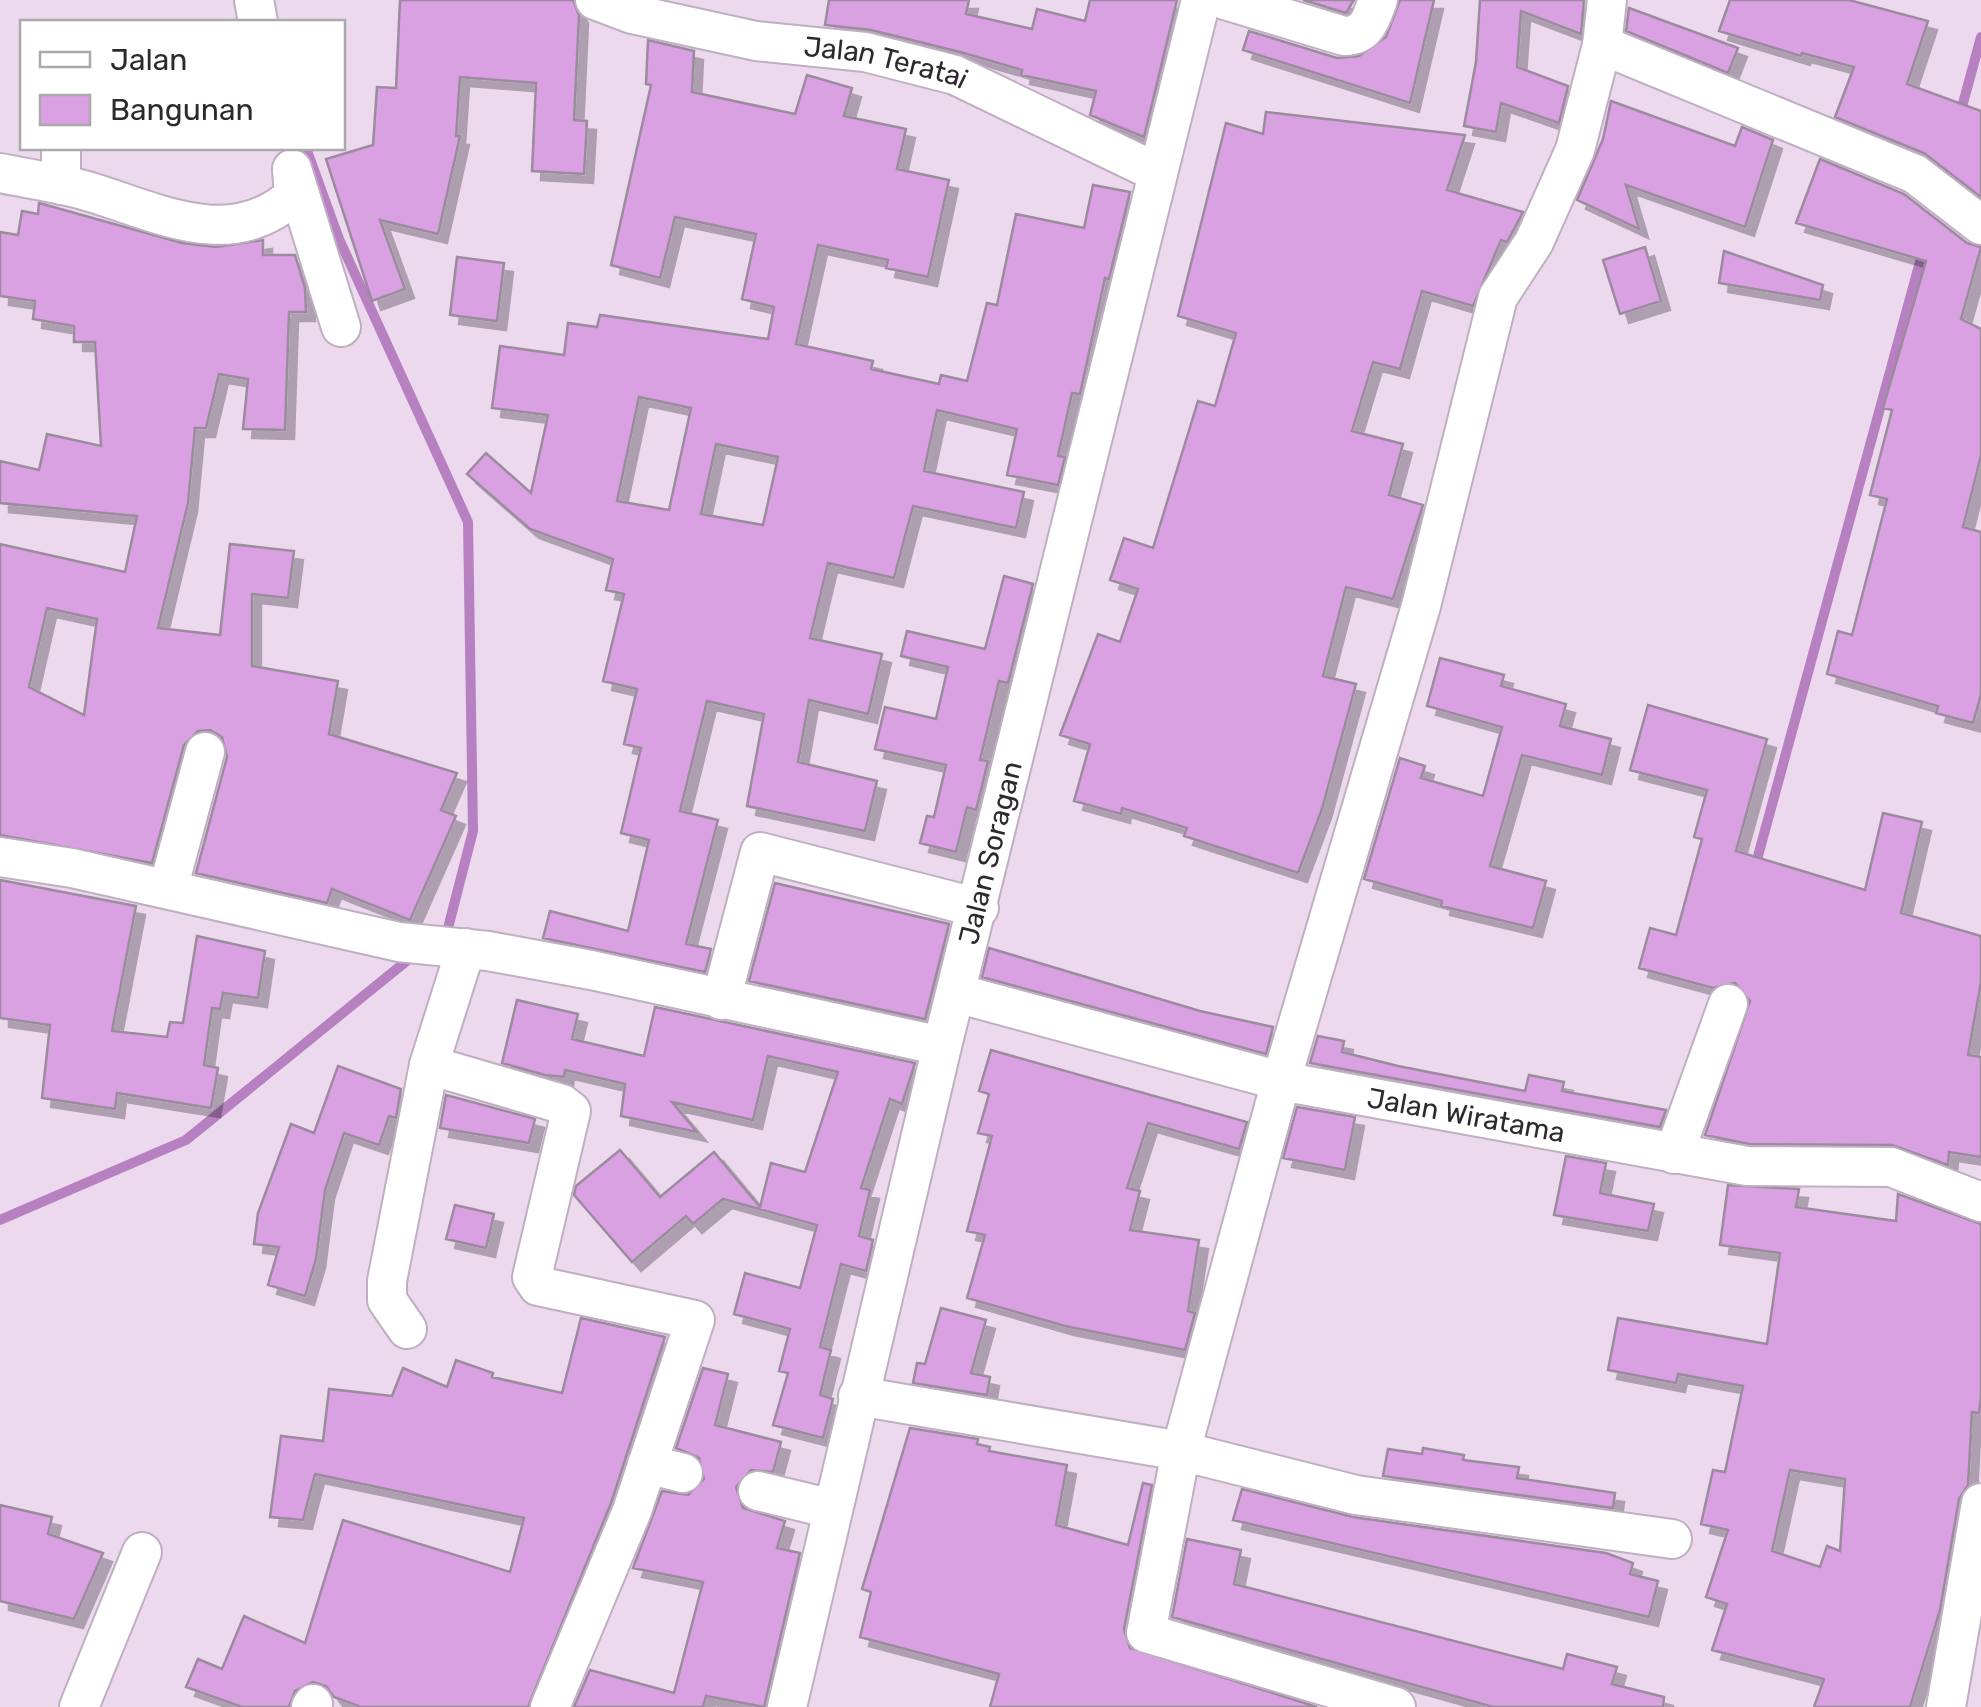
<svg xmlns="http://www.w3.org/2000/svg" width="1981" height="1707" font-family="Rubik,sans-serif">
  <style>
    .lines { fill: none; stroke-linecap: round; stroke-linejoin: round }
    .stream { stroke: #b780c0; stroke-width: 10 }
    .building { fill: #d9a0e2; stroke: #9c8b9f; stroke-width: 2.5; fill-rule: evenodd; filter: url(#shadow) }
    .minor-casing { stroke: #c0aec3; stroke-width: 42 }
    .minor { stroke: #fff; stroke-width: 38 }
    .labels { text-anchor: middle; dominant-baseline: central; stroke-width: 8; stroke-linejoin: round; paint-order: stroke }
    .street-label { font-size: 28px; fill: #2f2830; stroke: #fff }
  </style>
  <defs>
    <filter id="shadow"><feDropShadow dx="9" dy="9" stdDeviation="0" flood-color="#0004"/></filter>
  </defs>
  <rect width="100%" height="100%" fill="#ecd9ee"/>
  <g class="lines">
    <path class="stream" d="M1959,118L1981,37
      M306,148L339,239L468,522L473,831L448,928L439,935
      M1755,867L1924,247
      M0,1220L186,1140L414,955"/>
  </g>
  <path class="building" d="M400,0H573L579,15L574,120L587,121L584,174L532,171L536,83L460,77L456,136H460L438,234L380,220L405,289L372,301L326,159L373,145L377,87L396,88Z
    M829,0H969L966,14L1032,29L1037,9L1085,21L1090,0H1177L1144,137L1090,115L1096,91L1021,75L1022,70L964,53L871,30L825,25Z
    M1303,0H1354L1346,13Z
    M1400,0H1434L1410,103L1243,50L1249,31L1337,58L1359,56L1386,37Z
    M1480,0H1584L1581,34L1521,11L1517,67L1568,86L1559,123L1501,103L1496,132L1464,126L1476,62Z
    M1730,0H1849L1928,21L1907,84L1981,111V197L1924,153L1835,117L1854,67L1802,53L1801,56L1719,31Z
    M1629,8L1738,48L1728,73L1626,31Z
    M648,40L694,51L692,92L795,114L807,75L852,88L844,116L906,129L897,169L949,180L928,277L886,268L888,260L818,245L796,344L873,361L871,369L939,384L941,375L967,381L987,303L997,305L1016,214L1084,228L1093,185L1130,192L1109,279L1105,278L1080,394L1072,393L1058,456L1065,457L1058,485L1007,475L1017,429L937,410L924,471L1024,492L1016,528L913,506L894,578L828,563L810,638L882,654L868,714L809,700L798,762L877,781L865,831L747,806L764,714L707,701L680,811L718,820L686,944L711,949L705,972L543,938L550,911L628,931L649,840L621,833L641,748L624,744L637,689L603,681L624,594L606,590L613,559L530,529L467,474L486,453L531,493L548,415L492,408L500,346L564,355L568,323L597,327L600,315L768,339L774,307L742,299L756,234L675,217L660,278L611,265L651,85L646,84ZM639,397L691,408L669,510L617,501ZM716,444L778,457L763,525L701,514Z
    M1611,101L1735,146L1742,127L1773,140L1745,227L1626,185L1639,229L1577,200L1603,139Z
    M1266,112L1465,135L1447,190L1523,212L1507,242L1501,240L1473,306L1422,291L1400,369L1373,362L1352,431L1403,444L1389,495L1423,505L1393,599L1346,587L1323,676L1356,684L1322,809L1298,873L1184,836L1187,828L1122,808L1121,814L1074,801L1090,744L1060,735L1098,634L1120,642L1138,589L1110,580L1124,538L1153,548L1198,401L1215,406L1236,333L1178,316L1226,123L1263,134Z
    M1820,159L1904,194L1967,243L1981,247L1961,319L1981,329V456L1963,527L1981,532V694L1973,723L1936,713L1938,706L1827,674L1838,631L1852,635L1887,499L1870,495L1892,410L1883,408L1926,261L1796,223Z
    M39,203L182,243L216,247L263,240V255H295L305,288L306,312H289L285,430L243,429L248,379L219,374L206,428H195L188,503L158,628L220,635L230,544L294,551L288,598L252,594V666L338,681L329,734L457,773L441,810L456,816L410,920L332,889L327,903L196,873L227,757L222,737L210,730L198,731L184,745L152,863L0,835V544L125,572L137,516L0,503V461L39,470L47,434L101,446L95,342H74V326L33,319L35,301L0,296V232L18,235L22,211L38,214ZM47,608L97,619L84,715L29,687Z
    M1645,247L1661,301L1620,314L1603,260Z
    M1724,251L1823,285L1820,300L1719,283Z
    M457,257L504,263L497,321L450,315Z
    M1004,576L1033,584L1008,683L999,681L980,760L988,761L976,810L967,807L956,852L920,843L927,816L934,817L946,765L875,749L885,707L936,719L948,667L901,656L907,631L985,649Z
    M1440,658L1504,675L1501,686L1566,704L1560,726L1611,739L1602,775L1522,755L1490,866L1546,881L1533,928L1441,906L1442,901L1364,879L1400,758L1425,766L1421,778L1483,796L1502,727L1427,706Z
    M1648,705L1767,739L1736,851L1865,890L1883,813L1922,822L1901,913L1981,936V982L1968,1055L1981,1057V1157L1949,1152L1948,1165L1892,1145L1749,1144L1705,1135L1750,1001L1735,983L1713,988L1639,968L1650,928L1676,935L1702,839L1694,837L1707,790L1630,770Z
    M0,880L136,906L112,1031L167,1037L170,1022L183,1023L197,936L265,951L258,998L223,993L220,1009L212,1008L204,1065L218,1068L211,1108L117,1093L115,1109L42,1098L50,1025L0,1018Z
    M775,883L949,924L925,1019L749,981Z
    M989,948L1200,1011L1273,1027L1266,1054L982,977Z
    M517,1000L578,1014L572,1039L644,1056L655,1007L915,1063L902,1104L890,1099L861,1188L870,1190L859,1236L873,1240L866,1271L841,1264L820,1347L831,1350L820,1395L833,1399L823,1438L773,1425L788,1373L779,1371L790,1329L734,1314L745,1273L800,1288L817,1225L723,1199L693,1224L686,1216L632,1262L574,1195L576,1186L620,1150L660,1197L714,1152L760,1207L771,1163L805,1172L838,1072L768,1056L753,1120L672,1102L697,1132L621,1116L625,1084L565,1070L564,1077L545,1075L502,1063Z
    M1318,1036L1344,1041L1342,1052L1398,1066L1525,1091L1529,1075L1564,1082L1562,1091L1666,1110L1660,1127L1310,1063Z
    M991,1050L1247,1122L1239,1149L1148,1123L1127,1188L1140,1191L1130,1230L1199,1240L1188,1311L1195,1313L1185,1350L1065,1326L967,1298L985,1235L967,1231L992,1136L978,1133L989,1094L979,1091Z
    M338,1066L401,1089L396,1118L389,1116L379,1145L344,1133L325,1190L316,1259L305,1296L268,1285L279,1247L254,1244L258,1213L291,1124L314,1133Z
    M446,1095L535,1119L529,1143L440,1128Z
    M1297,1107L1355,1117L1345,1170L1283,1158Z
    M1566,1156L1606,1163L1600,1193L1654,1204L1648,1231L1554,1215Z
    M1728,1185L1799,1189L1796,1207L1896,1221L1898,1194L1981,1224V1396L1979,1413L1972,1412L1968,1485L1959,1499L1940,1610L1910,1707H1814L1824,1679L1712,1650L1727,1604L1706,1597L1728,1530L1701,1524L1713,1470L1725,1472L1743,1386L1678,1374L1676,1383L1608,1370L1618,1318L1767,1344L1780,1253L1720,1245ZM1790,1470L1845,1479L1840,1551L1827,1546L1820,1567L1772,1551Z
    M455,1205L494,1214L486,1248L446,1239Z
    M941,1308L986,1320L971,1373L990,1377L987,1395L913,1383L917,1363L925,1364Z
    M581,1318L665,1337L611,1503L528,1707H361L334,1697L326,1686L313,1682L295,1691L289,1707H242L186,1687L198,1659L222,1669L244,1616L305,1643L343,1520L510,1572L524,1518L315,1474L303,1520L270,1517L281,1436L323,1441L329,1389L392,1396L403,1368L447,1387L456,1360L493,1373L492,1377L562,1393Z
    M703,1368L728,1374L715,1425L781,1442L773,1472L751,1470L736,1487L743,1508L785,1521L777,1548L800,1553L764,1707L706,1696L703,1707H574L590,1670L674,1693L703,1582L633,1568L662,1491L688,1495L704,1479L699,1458L676,1448Z
    M910,1428L978,1439L977,1444L990,1447L989,1451L1067,1465L1056,1525L1128,1545L1143,1483L1152,1485L1124,1629L1130,1648L1317,1707H990L999,1674L860,1637L871,1592L862,1589Z
    M1423,1448L1464,1455L1463,1460L1519,1467L1517,1478L1615,1493L1613,1508L1383,1476L1388,1449L1422,1454Z
    M1242,1489L1353,1517L1606,1553L1633,1563L1630,1574L1658,1581L1649,1617L1233,1520Z
    M0,1505L52,1517L48,1534L103,1553L74,1619L0,1601Z
    M1187,1539L1241,1550L1234,1584L1563,1669L1567,1654L1617,1667L1612,1684L1664,1697L1663,1707H1493L1172,1617Z"/>
  <g class="lines">
    <g class="minor-casing">
      <g id="minor">
        <path d="M254,0L258,22"/>
        <path id="s1" d="M595,0L632,14L756,41L865,52L955,75L1158,173"/>
        <path d="M1225,0L1344,36C1367,36 1371,19 1378,0"/>
        <path d="M1607,0L1602,45L1915,174L1981,225"/>
        <path d="M61,148V185"/>
        <path d="M292,169L341,327"/>
        <path d="M0,173C25,178 51,182 76,188C147,206 228,257 294,195L292,170"/>
        <path d="M0,857L72,868L399,942L488,951L591,970L942,1046"/>
        <path d="M168,889L205,752"/>
        <path id="s2" d="M956,993L1281,1081L1747,1166L1891,1167L1981,1202"/>
        <path d="M721,1000L760,852L979,908"/>
        <path d="M429,1065L562,1104L571,1111L532,1277L538,1286L695,1320L632,1511L550,1707"/>
        <path d="M1674,1154L1728,1004"/>
        <path d="M407,1329L387,1300V1281L429,1065L466,948"/>
        <path d="M858,1396L1181,1451L1356,1495L1672,1539"/>
        <path d="M647,1464L683,1473"/>
        <path d="M758,1491L832,1509"/>
        <path d="M79,1707L142,1552"/>
        <path d="M311,1707L313,1704"/>
        <path id="s3" d="M787,1707L942,1046L1201,0"/>
        <path d="M1396,1707L1146,1633L1181,1451L1281,1081L1421,606L1498,297L1534,242L1575,150L1602,45"/>
        <path d="M1946,1707L1981,1503"/>
      </g>
    </g>
    <use href="#minor" class="minor"/>
  </g>
  <g class="labels">
    <g class="street-label">
      <text stroke="none"><textPath href="#s1" startOffset="298">Jalan Teratai</textPath></text>
      <text stroke="none"><textPath href="#s3" startOffset="878">Jalan Soragan</textPath></text>
      <text stroke="none"><textPath href="#s2" startOffset="525">Jalan Wiratama</textPath></text>
    </g>
  </g>
  <rect x="20" y="20" width="325" height="130" fill="#ffffff" stroke="#aca9ac" stroke-width="2.5"/>
  <rect x="40" y="52" width="50" height="15" fill="#ffffff" stroke="#aca9ac" stroke-width="2.5"/>
  <text x="110" y="70" font-size="30" fill="#2f2830">Jalan</text>
  <rect x="40" y="95" width="50" height="30" fill="#d9a0e2" stroke="#aca9ac" stroke-width="2.5"/>
  <text x="110" y="120" font-size="30" fill="#2f2830">Bangunan</text>
</svg>
